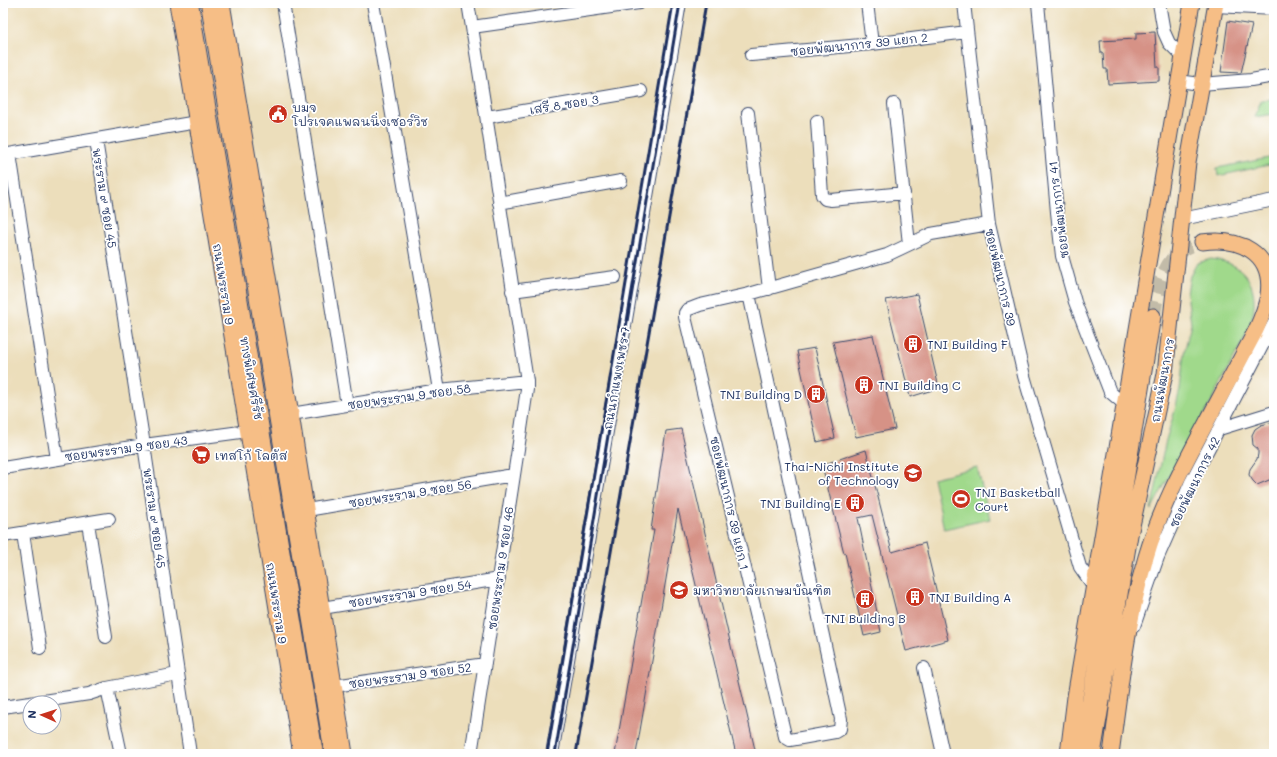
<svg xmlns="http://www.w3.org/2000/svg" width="1277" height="757" font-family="Mali,'Playpen Sans Thai',sans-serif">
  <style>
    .green { fill: #a0d98b; stroke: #5e8474 }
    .building { fill: #d69286 }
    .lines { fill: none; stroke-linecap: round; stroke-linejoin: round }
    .major-tunnel { stroke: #c2bba8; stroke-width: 15; stroke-dasharray: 15 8; stroke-linecap: butt }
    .minor-casing { stroke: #3a496c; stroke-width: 14 }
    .major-casing { stroke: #3a496c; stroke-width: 17 }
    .highway-casing { stroke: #3a496c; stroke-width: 20 }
    .minor { stroke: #fff; stroke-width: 12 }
    .major { stroke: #f6be86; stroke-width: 15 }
    .highway { stroke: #f6be86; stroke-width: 18 }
    .rail { stroke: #1b2f5e; stroke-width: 3 }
    .labels { text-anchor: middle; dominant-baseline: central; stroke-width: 3.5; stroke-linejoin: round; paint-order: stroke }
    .street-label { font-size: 12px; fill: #1b2f5e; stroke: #fff }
    .poi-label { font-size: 12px; fill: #1b2f5e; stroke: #fff; text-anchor: start }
  </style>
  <rect width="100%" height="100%" fill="#fff"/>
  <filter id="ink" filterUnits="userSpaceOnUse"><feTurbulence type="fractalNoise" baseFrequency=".025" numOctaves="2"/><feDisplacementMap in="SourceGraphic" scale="8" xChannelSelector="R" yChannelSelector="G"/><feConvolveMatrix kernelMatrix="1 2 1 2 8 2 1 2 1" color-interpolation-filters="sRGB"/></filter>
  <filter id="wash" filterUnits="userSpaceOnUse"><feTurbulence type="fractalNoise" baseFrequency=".012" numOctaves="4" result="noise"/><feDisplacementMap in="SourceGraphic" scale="16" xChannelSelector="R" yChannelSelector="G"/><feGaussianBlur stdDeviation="0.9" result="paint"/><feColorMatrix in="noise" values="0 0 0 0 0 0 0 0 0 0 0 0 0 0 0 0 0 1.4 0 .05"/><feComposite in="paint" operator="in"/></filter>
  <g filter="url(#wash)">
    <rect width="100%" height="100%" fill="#ecdebb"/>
    <path class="green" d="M1274,99V114L1255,117L1261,100Z
      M1274,157V164L1218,176L1217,168Z
      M1211,259C1239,262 1256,278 1254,307C1252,327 1240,346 1231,363C1207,413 1177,461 1151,510L1166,440L1175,410L1180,389L1184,353L1191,324L1187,293L1190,276L1197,263Z
      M977,467L990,519L944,529L933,478Z"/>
    <g id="blocks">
      <path class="building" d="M1228,21L1252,25L1241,73L1221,72Z
        M1155,32L1157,67H1159V81L1108,84L1107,69H1104L1103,53H1101L1100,41L1136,39V33Z
        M917,294L939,388L910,397L886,300Z
        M873,335L895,429L856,437L833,342Z
        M815,348L835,438L817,442L797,351Z
        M1274,422V478L1257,485L1253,481L1249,475L1250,469L1257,459L1258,454V449L1253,445L1252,435L1255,429L1261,425Z
        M681,429L737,672L756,754H736L678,509L636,754H615L654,530H651L666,431Z
        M866,450L892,552L925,543L948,640L906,651L872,515L858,518L881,632L864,636L845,553H844L822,465Z"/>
    </g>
  </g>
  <g filter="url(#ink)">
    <use href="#blocks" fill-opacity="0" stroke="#3a496c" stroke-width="1"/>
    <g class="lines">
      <path class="major-tunnel" d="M1153,316C1157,292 1163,262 1185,248C1190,245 1196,243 1202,242"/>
      <g class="minor-casing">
        <path id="minor" d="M283,3L347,405
          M373,3L439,390
          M468,3C489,129 507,255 527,381V389C509,511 490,633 471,754
          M867,3L872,44
          M964,3L989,224L1024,376L1080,567L1094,587
          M1038,3L1057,212L1062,256L1075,302L1110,392L1124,404
          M1159,3L1164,32L1169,43L1182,56
          M1215,6L1274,9
          M472,27L639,3
          M751,55L872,44L967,32
          M1178,81L1201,84L1251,80L1274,76
          M894,104L909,244
          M748,113L769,289
          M487,117L641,91
          M817,121L822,195L825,199L831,200L904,193
          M96,140L144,445L190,754
          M10,154L57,459
          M3,155L197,122
          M499,203L621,181
          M1182,219L1274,200
          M512,291L615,277
          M749,294L841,719L840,729L835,732L790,740L785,737L784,731L685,317V313L687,310L700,305L749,294L887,255L931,234L989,224
          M291,414L439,390L527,381
          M1219,429L1274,412
          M3,468L144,445L248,431
          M307,510L513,475
          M88,523L106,637
          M23,533L40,648
          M3,536L109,519
          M322,608L499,579
          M1134,626L1158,557L1191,482L1274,323
          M924,668L943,754
          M334,686L485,664
          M107,688L121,754
          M30,703L89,694L107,688L177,674
          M3,707L30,703
          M552,754L680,3"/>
      </g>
      <g class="major-casing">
        <path id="major" d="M177,3L301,754
          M222,3L291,414L345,754
          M1068,754L1075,697L1192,3
          M1081,754L1153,316
          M1093,754L1130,535L1165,374L1188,162L1216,3
          M1111,754C1120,688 1127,621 1146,557C1159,512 1181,470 1203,429C1221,396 1238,363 1256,330C1261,319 1266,307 1268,295C1274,252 1239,237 1202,242"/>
      </g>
      <g class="highway-casing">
        <path id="highway" d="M189,3L314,754
          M210,3L334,754"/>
      </g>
      <use href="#minor" class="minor"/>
      <use href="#major" class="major"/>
      <use href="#highway" class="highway"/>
      <path class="rail" d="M547,754L673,3
        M555,754L680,3
        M576,754L706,3"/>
    </g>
  </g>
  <defs>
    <g id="civic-disc" transform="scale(1)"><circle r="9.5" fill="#c8321e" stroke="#fff"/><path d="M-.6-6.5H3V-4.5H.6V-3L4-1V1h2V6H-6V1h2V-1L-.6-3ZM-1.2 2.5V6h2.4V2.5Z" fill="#fff"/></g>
    <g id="building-disc" transform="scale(1)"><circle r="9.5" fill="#c8321e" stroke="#fff"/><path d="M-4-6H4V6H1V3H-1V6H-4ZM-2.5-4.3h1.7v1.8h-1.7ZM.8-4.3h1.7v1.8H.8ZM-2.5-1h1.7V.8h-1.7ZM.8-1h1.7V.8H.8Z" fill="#fff"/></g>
    <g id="supermarket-disc" transform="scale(1)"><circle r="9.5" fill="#c8321e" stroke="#fff"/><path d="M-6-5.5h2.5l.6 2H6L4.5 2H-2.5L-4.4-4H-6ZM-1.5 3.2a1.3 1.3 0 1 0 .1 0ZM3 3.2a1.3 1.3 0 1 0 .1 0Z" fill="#fff"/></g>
    <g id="school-disc" transform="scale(1)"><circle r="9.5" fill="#c8321e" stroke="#fff"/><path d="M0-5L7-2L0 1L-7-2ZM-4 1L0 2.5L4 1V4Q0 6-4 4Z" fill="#fff"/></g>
    <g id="stadium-disc" transform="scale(1)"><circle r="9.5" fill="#c8321e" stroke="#fff"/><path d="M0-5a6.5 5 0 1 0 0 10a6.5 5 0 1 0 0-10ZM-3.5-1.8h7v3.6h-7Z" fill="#fff"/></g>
    <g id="university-disc" transform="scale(1)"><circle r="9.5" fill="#c8321e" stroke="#fff"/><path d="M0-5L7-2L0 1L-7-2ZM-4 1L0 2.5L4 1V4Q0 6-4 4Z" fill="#fff"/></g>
  </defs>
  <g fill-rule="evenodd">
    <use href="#civic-disc" x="278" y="114"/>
    <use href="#building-disc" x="913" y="344"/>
    <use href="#building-disc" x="864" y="385"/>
    <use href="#building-disc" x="816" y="394"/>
    <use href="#supermarket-disc" x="201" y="455"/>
    <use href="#school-disc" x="913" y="473"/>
    <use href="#stadium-disc" x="961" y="499"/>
    <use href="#building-disc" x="855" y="503"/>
    <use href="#university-disc" x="679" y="590"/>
    <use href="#building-disc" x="915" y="597"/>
    <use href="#building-disc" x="865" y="599"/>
  </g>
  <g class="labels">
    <g class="street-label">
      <text transform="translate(859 44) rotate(-6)">ซอยพัฒนาการ 39 แยก 2</text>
      <text transform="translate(564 104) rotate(-9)">เสรี 8 ซอย 3</text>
      <text transform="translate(105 198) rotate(81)">พระราม ๙ ซอย 45</text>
      <text transform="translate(1058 210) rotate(-97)">ซอยพัฒนาการ 41</text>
      <text transform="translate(1001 277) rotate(77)">ซอยพัฒนาการ 39</text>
      <text transform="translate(224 284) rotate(81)">ถนนพระราม 9</text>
      <text transform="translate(252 378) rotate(80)">ทางพิเศษศรีรัช</text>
      <text transform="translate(616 378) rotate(-80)">ถนนกำแพงเพชร 7</text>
      <text transform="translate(1162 380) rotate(-80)">ถนนพัฒนาการ</text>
      <text transform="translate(409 396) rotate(-8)">ซอยพระราม 9 ซอย 58</text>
      <text transform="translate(126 448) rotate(-8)">ซอยพระราม 9 ซอย 43</text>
      <text transform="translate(1194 482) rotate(-64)">ซอยพัฒนาการ 42</text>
      <text transform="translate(410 493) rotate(-9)">ซอยพระราม 9 ซอย 56</text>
      <text transform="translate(730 503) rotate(77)">ซอยพัฒนาการ 39 แยก 1</text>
      <text transform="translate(155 518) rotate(82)">พระราม ๙ ซอย 45</text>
      <text transform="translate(500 568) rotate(-82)">ซอยพระราม 9 ซอย 46</text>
      <text transform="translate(410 593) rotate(-9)">ซอยพระราม 9 ซอย 54</text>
      <text transform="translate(277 603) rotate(81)">ถนนพระราม 9</text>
      <text transform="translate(410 675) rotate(-8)">ซอยพระราม 9 ซอย 52</text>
    </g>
    <g class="poi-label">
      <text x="292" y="107">บมจ<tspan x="292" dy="14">โปรเจคแพลนนิ่งเซอร์วิช</tspan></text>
      <text x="927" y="344">TNI Building F</text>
      <text x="878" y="385">TNI Building C</text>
      <text x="802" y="394" text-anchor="end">TNI Building D</text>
      <text x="215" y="455">เทสโก้ โลตัส</text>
      <text x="899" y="466" text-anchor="end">Thai-Nichi Institute<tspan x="899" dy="14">of Technology</tspan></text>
      <text x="975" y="492">TNI Basketball<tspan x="975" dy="14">Court</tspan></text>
      <text x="841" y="503" text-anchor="end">TNI Building E</text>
      <text x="693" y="590">มหาวิทยาลัยเกษมบัณฑิต</text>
      <text x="929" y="597">TNI Building A</text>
      <text x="865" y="618" text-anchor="middle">TNI Building B</text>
    </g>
  </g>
  <rect width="1277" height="757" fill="none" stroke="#fff" stroke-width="16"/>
  <g transform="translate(42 715) rotate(273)"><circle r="19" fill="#ffffff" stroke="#a4acbf"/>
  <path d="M0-3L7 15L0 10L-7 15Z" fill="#c8321e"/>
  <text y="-6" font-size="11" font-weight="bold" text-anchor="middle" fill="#1b2f5e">N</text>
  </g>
</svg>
